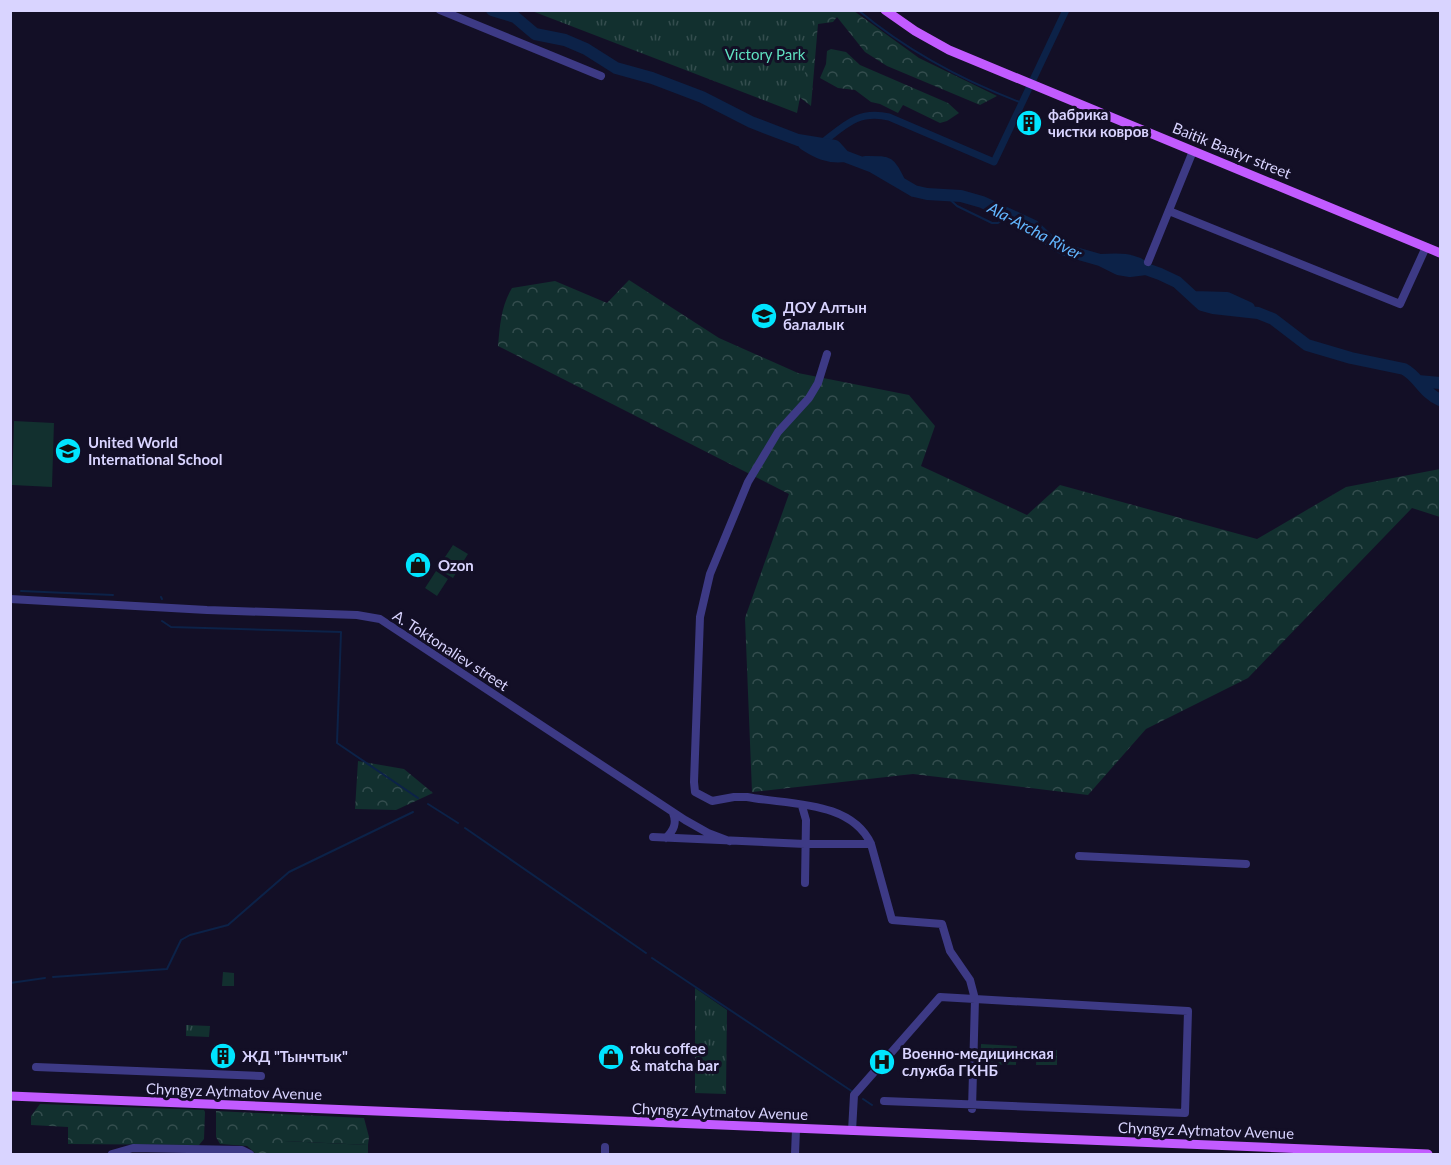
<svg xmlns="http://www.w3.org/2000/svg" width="1451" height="1165" font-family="Lato,sans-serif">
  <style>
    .grass { fill: #12302f }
    .forest { fill: url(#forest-crowns) }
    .park { fill: url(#park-tufts) }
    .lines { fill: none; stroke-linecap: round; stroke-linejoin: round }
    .stream { stroke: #0c2248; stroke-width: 2 }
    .canal { stroke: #0c2248; stroke-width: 7 }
    .river { stroke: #0c2248; stroke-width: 12 }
    .minor { stroke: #3d3a85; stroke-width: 8 }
    .major { stroke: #c25bff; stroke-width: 9 }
    .labels { text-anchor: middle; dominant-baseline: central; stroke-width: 6; stroke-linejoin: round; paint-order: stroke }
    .park-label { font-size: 15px; fill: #5fe0c0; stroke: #130f26 }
    .poi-label { font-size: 15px; font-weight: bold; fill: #d9d4ff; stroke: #130f26; text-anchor: start }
    .street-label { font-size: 15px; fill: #d9d4ff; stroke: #130f26 }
    .water-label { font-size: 16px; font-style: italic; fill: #62b6ff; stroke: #130f26 }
  </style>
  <defs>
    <pattern id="forest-crowns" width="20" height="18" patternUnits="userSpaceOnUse" patternTransform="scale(1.5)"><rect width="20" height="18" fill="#12302f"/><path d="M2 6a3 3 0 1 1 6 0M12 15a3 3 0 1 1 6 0" fill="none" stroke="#344d4e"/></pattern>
    <pattern id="park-tufts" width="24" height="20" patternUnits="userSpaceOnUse" patternTransform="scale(1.5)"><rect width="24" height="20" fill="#12302f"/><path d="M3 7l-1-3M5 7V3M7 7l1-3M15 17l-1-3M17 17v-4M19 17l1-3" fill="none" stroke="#344d4e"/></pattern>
  </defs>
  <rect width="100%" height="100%" fill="#130f26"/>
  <path class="grass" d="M14,421L54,423L52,487L12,485Z
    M453,545L468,554L453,578L437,569Z
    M436,571L448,579L437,596L425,588Z
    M981,1044L1017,1046L1016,1065L980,1064Z
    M285,1141L368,1145V1154H285Z"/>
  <path class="forest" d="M753,11H854L919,58L997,96L980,105L887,66L865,52L837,17L833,22L818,24L811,106L763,69Z
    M831,49L846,52L860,65L948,103L959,113L947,121L940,123L903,105L898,113L880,104L871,102L855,90L838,88L820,78L826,64L827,51Z
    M629,280L719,338L798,373L909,395L935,426L921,466L1027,515L1060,485L1257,539L1346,487L1440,469V517L1412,508L1248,678L1146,729L1088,795L913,774L752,792L745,618L789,494L498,346C500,325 501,306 512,288L555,281L607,303Z
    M358,761L404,769L433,793L396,810L355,809Z
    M40,1104L204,1110L205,1112L204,1139L199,1145L68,1144V1127L31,1125V1116Z
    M216,1111L364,1118L369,1137L368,1145L285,1141V1154H256L247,1146L220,1144L216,1137Z"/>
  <path class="park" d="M532,11L817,10V11L797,113Z
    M223,972L234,973V986H222Z
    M695,988L727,1010L726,1094L695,1093Z
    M186,1025L210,1026L209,1037L186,1036Z
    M1037,1049L1057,1050V1065H1036Z"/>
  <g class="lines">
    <path class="stream" d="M858,10C906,50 964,81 1022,103
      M946,196L957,206L992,223H998L1009,215
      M1438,398H1440
      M10,590H11
      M21,591L113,595
      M161,597L162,599
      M162,621L171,627L341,632L337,743L418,798
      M428,804L458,823
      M465,828L646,953
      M652,958L853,1092
      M53,977L167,969L181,940L190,935L228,925L289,872L413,812
      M10,983L45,978
      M863,1099L872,1105"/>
    <path class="canal" d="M822,143C845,125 858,110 889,117L994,162L1066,10"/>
    <path class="river" d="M492,10L515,17L535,34L565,40L586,49L616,68L652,78L702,97L751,122L798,140L835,146L844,156L873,167L914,191L927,194L961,196L982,202L1034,226L1051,242L1065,250L1100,260L1118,269L1130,271L1146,269L1160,274L1177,282L1202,305L1213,308L1258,313L1273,319L1307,345L1351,358L1404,369C1419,377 1422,392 1440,400
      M804,144C816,152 828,158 844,156
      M865,162C890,162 889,161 900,183
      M1101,260C1117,259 1134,258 1146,269
      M1194,297L1227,298L1249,308
      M1418,381L1440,383"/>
    <path class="minor" d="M440,10L601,76
      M1169,211L1400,304L1426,247
      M1148,262L1193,151
      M827,354L818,383L809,398L778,432L748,482L710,574L700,617L694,782L695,792L712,801L734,797H747C788,805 851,800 871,844L892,920L942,924L950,951L970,980L975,999L972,1109
      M10,599L207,610L357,615L380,619L685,820L708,833L729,841
      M802,806L806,820L805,883
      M653,837L805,844H871
      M666,838C674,830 677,823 673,813
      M1079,856L1246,864
      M36,1067L261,1076
      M852,1131L854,1095L940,997L1188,1011L1185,1113L884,1101
      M112,1154L133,1148L242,1150L250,1154
      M605,1154V1147
      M795,1154L796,1129"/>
    <path class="major" d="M885,10L915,31L949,50L1440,253
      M10,1096L1428,1154"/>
  </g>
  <defs>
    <g id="building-disc" transform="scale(1.35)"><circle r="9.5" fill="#00e5ff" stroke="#130f26"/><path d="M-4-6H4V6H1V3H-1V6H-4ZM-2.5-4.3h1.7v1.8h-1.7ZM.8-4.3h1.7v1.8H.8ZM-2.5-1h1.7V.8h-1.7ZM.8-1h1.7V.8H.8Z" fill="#111"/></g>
    <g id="school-disc" transform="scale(1.35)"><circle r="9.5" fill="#00e5ff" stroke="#130f26"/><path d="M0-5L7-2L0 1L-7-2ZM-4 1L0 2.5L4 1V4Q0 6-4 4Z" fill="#111"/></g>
    <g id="shop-disc" transform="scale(1.35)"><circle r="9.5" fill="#00e5ff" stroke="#130f26"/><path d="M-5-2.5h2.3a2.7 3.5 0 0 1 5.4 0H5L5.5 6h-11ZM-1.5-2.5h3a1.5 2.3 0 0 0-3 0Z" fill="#111"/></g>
    <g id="hospital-disc" transform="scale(1.35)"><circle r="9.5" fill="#00e5ff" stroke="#130f26"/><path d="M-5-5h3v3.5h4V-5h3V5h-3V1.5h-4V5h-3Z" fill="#111"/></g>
  </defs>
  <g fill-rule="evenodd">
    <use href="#building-disc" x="1029" y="123"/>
    <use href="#school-disc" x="764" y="316"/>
    <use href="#school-disc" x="68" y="451"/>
    <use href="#shop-disc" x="418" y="565"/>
    <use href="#building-disc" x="223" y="1056"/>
    <use href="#shop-disc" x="611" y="1057"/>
    <use href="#hospital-disc" x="882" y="1062"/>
  </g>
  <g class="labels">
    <g class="park-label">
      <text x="765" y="54">Victory Park</text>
    </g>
    <g class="poi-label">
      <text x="1048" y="114">фабрика<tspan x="1048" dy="17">чистки ковров</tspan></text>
      <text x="783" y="307">ДОУ Алтын<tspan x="783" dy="17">балалык</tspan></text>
      <text x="88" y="442">United World<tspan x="88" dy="17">International School</tspan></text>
      <text x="438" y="565">Ozon</text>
      <text x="630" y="1048">roku coffee<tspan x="630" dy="17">&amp; matcha bar</tspan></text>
      <text x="902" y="1053">Военно-медицинская<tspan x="902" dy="17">служба ГКНБ</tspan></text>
      <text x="242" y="1056">ЖД "Тынчтык"</text>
    </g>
    <g class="street-label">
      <text transform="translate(1232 150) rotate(22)">Baitik Baatyr street</text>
      <text transform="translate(451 650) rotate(33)">A. Toktonaliev street</text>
      <text transform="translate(234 1091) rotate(2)">Chyngyz Aytmatov Avenue</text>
      <text transform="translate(720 1111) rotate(2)">Chyngyz Aytmatov Avenue</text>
      <text transform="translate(1206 1130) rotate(2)">Chyngyz Aytmatov Avenue</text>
    </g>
    <g class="water-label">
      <text transform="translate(1035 230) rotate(28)">Ala-Archa River</text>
    </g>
  </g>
  <rect width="1451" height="1165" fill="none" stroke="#d9d4ff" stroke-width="24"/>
</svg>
